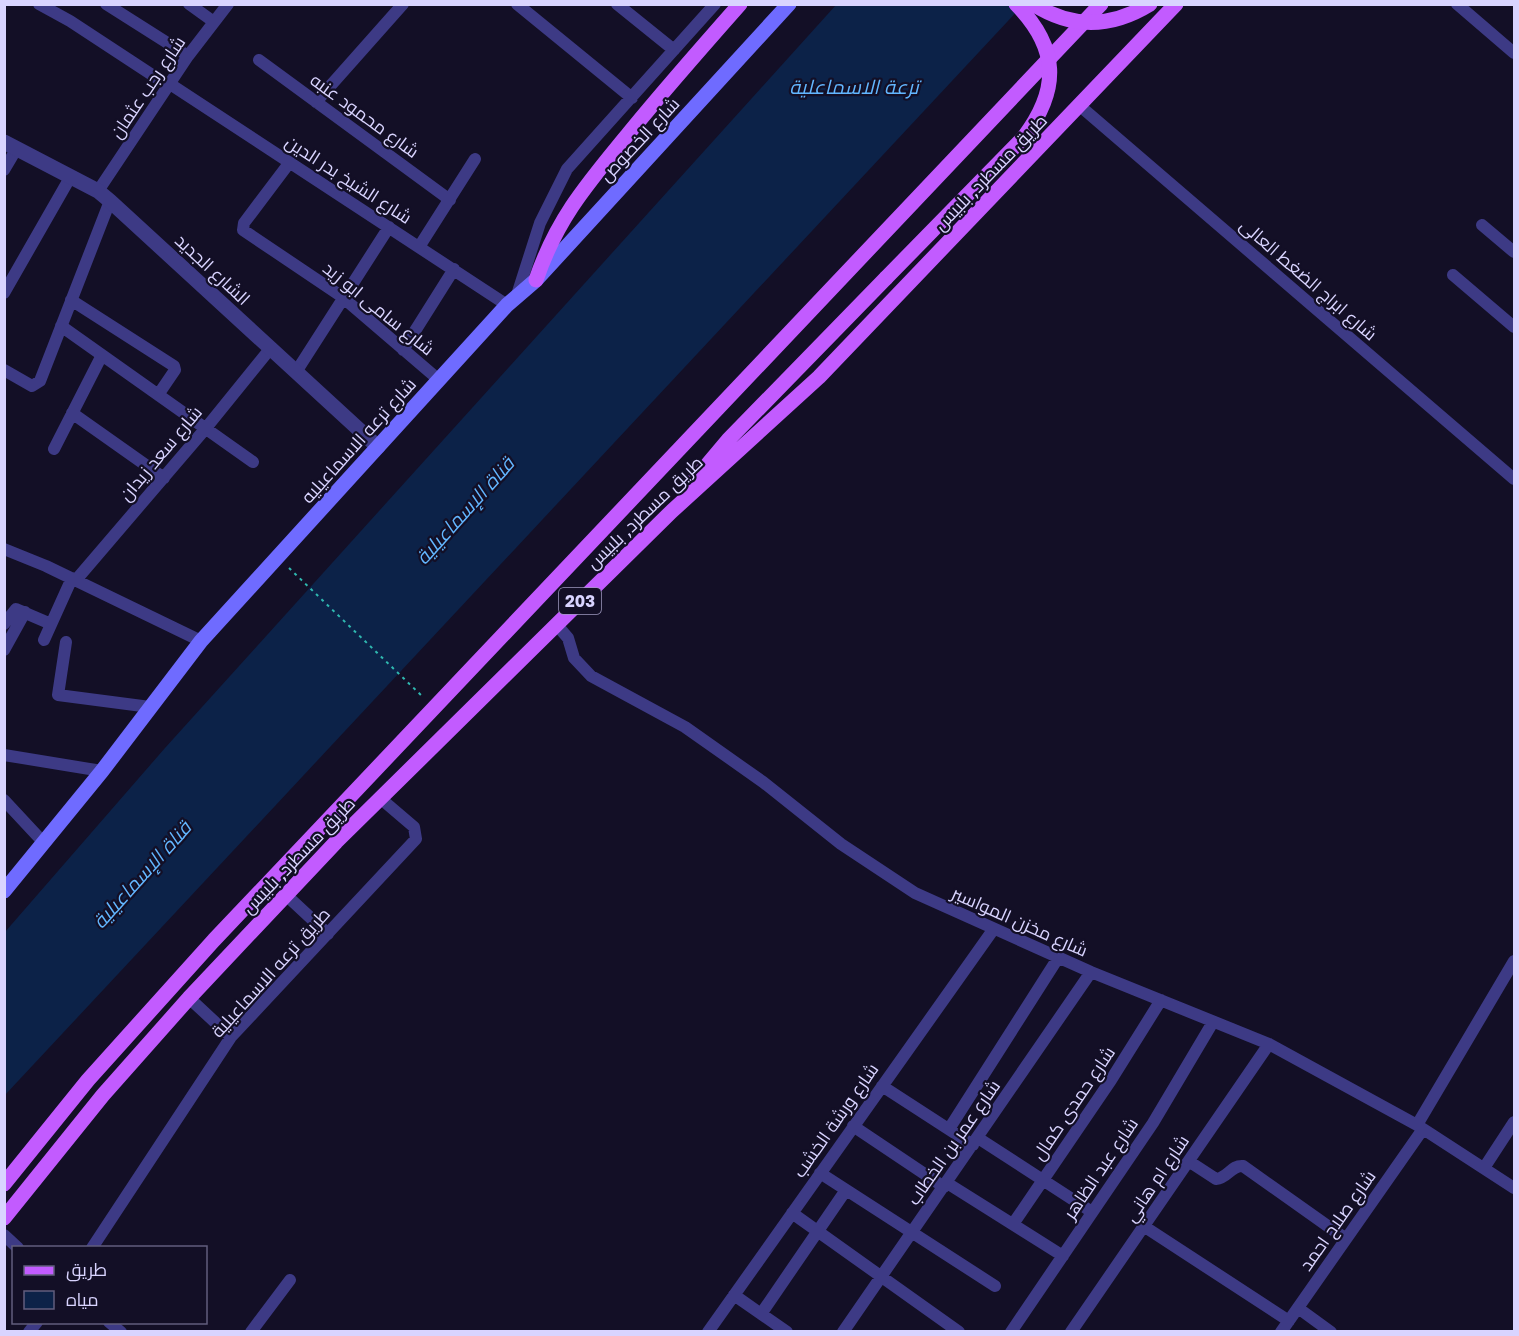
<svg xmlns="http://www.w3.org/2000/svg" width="1519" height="1336" font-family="'Golos Text',Cairo,sans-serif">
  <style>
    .water { fill: #0c2248 }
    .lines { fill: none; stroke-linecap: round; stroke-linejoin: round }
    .path { stroke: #2fb8b0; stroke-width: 2; stroke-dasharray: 3 4.5; stroke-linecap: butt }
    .minor { stroke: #3d3a85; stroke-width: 12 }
    .tertiary { stroke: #3d3a85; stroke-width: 15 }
    .secondary { stroke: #6f6bff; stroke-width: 15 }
    .primary { stroke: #c25bff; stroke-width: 15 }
    .primary-bridge { stroke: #c25bff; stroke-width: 15 }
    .labels { text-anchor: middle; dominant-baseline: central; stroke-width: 4.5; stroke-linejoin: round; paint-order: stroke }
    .shield { fill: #130f26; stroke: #9e99be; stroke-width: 1.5 }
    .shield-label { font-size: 16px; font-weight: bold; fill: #d9d4ff }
    .street-label { font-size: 18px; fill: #d9d4ff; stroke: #130f26 }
    .water-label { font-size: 20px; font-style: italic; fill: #62b6ff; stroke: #130f26 }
  </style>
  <rect width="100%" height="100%" fill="#130f26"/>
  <path class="water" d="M836,5H1023L5,1095V932L165,748Z"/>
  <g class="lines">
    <path class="path" d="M289,568L423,697"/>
    <path class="minor" d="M39,4L70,21L169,86
      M106,4L188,56
      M189,4L214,22
      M517,4L632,98
      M617,4L674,50
      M1457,4L1514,53
      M259,60L450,200
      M170,84L507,305
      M316,102L403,4
      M1080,106L1514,479
      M290,162L244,223L243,230L341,296L439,380
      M4,170L17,148
      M98,191L188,56L228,4
      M1482,225L1514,252
      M419,247L475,159
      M1453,275L1514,327
      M4,293L71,176
      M516,298L540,223L567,169L715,4
      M71,300L174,366L175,370L158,395
      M61,326L253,462
      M403,350L454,269
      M4,370L32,386L40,381L110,201
      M296,372L389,227
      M72,413L164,478
      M54,449L102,355
      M4,549L46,566L201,641
      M76,580L206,428L270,349
      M4,624L16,609L51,624
      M556,624L568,638L574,658L591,676L685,727L763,782L841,844L915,893L1091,972L1269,1044L1417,1125L1514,1188
      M44,640L72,578
      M66,642L58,695L150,707
      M4,650L25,612
      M4,755L102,771
      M4,800L44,843
      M286,895L328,934
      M189,998L231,1037
      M882,1086L973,1145
      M1417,1125L1514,961
      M853,1126L944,1187
      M949,1129L1058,958
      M978,1138L1092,1212
      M1190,1162L1216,1179C1228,1178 1231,1165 1243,1166L1346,1239
      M1484,1168L1514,1122
      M820,1173L995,1286
      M947,1183L1063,1256
      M792,1213L959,1332
      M1013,1224L1111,1080L1161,1000
      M1145,1227L1289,1321
      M4,1235L18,1248
      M92,1248L231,1037L416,839L414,827L380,798
      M734,1295L787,1332
      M1298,1308L1331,1332
      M761,1314L846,1190
      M109,1322L121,1332
      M29,1332L37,1322
      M251,1332L290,1280
      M708,1332L993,930
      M843,1332L1091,972
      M1011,1332L1153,1123L1213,1022
      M1071,1332L1269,1044
      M1281,1332L1423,1129"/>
    <path class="tertiary" d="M4,142L98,191L110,201L378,447"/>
    <path class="secondary" d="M4,891L102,771L201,641L507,305L536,280L789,4"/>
    <path class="primary" d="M536,280C557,218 588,183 629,133C665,89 702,47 740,4
      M691,484L728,440L886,278
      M4,1184L88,1080L214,940L1101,4
      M4,1218L103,1095L189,998L336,842L672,511L819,377L1176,4"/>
    <path class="primary-bridge" d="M1033,4C1072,29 1111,28 1150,4
      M886,278L1024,137C1060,89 1059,48 1016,4"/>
  </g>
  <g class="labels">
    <rect class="shield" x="559" y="588" width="42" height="26" rx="4.5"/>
    <g class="shield-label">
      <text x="580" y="601">203</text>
    </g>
    <g class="street-label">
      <text transform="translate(147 87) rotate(-56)">شارع رجب عثمان</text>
      <text transform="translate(365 115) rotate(36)">شارع محمود عنبه</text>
      <text transform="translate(639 139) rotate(-47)">شارع الخصوص</text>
      <text transform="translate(990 172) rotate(-46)">طريق مسطرد, بلبيس</text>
      <text transform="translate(349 179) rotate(33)">شارع الشيخ بدر الدين</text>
      <text transform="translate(213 269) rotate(43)">الشارع الجديد</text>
      <text transform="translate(1309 279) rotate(41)">شارع ابراج الضغط العالى</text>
      <text transform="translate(379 308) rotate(39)">شارع سامى ابو زيد</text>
      <text transform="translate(358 440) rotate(-48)">شارع ترعه الاسماعيليه</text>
      <text transform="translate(160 453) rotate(-50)">شارع سعد زيدان</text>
      <text transform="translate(644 512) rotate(-44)">طريق مسطرد, بلبيس</text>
      <text transform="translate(298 855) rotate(-46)">طريق مسطرد, بلبيس</text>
      <text transform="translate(1020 921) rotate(24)">شارع مخزن المواسير</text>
      <text transform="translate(270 972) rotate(-48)">طريق ترعه الاسماعيلية</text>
      <text transform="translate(1073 1103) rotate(-56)">شارع حمدى كمال</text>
      <text transform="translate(835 1120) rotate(-55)">شارع ورشة الخشب</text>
      <text transform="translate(953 1142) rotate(-55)">شارع عمر بن الخطاب</text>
      <text transform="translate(1100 1168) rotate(-56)">شارع عبد الظاهر</text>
      <text transform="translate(1156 1178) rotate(-56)">شارع ام هاني</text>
      <text transform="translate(1337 1220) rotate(-55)">شارع صلاح احمد</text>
    </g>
    <g class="water-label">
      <text x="854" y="86">ترعة الاسماعلية</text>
      <text transform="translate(464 510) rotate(-48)">قناة الإسماعيلية</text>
      <text transform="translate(141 874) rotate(-48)">قناة الإسماعيلية</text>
    </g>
  </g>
  <rect width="1519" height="1336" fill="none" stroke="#d9d4ff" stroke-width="12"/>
  <rect x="12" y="1246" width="195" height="78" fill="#130f26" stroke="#625e7d" stroke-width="1.5"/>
  <rect x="24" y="1266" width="30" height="9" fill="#c25bff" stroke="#625e7d" stroke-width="1.5"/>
  <text x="66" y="1276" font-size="18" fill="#d9d4ff">طريق</text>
  <rect x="24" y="1291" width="30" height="18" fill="#0c2248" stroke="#625e7d" stroke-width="1.5"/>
  <text x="66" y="1306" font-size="18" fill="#d9d4ff">مياه</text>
</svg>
